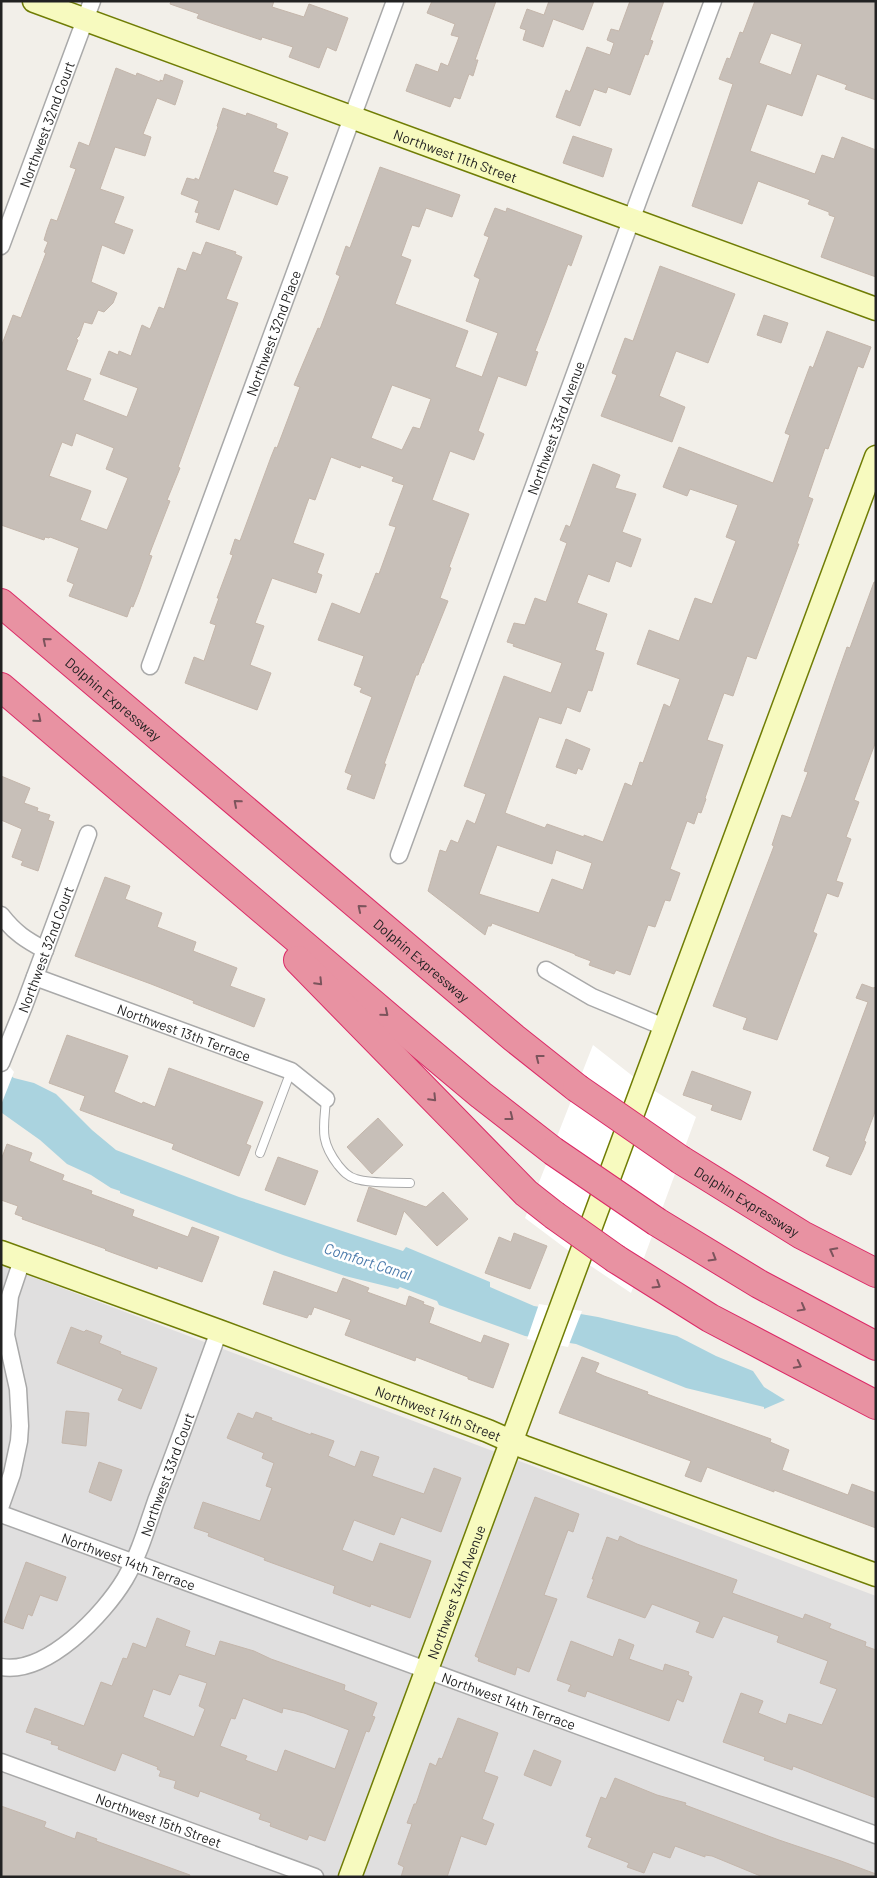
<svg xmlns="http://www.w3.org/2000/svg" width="877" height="1878" font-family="Barlow,sans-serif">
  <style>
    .residential { fill: #e0dfdf }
    .water { fill: #aad3df }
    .pier { fill: #fff }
    .building { fill: #c7bfb8; stroke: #c4b6ab; fill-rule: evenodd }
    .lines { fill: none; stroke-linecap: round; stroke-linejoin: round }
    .lane-casing { stroke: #a9a9a9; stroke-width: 10 }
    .street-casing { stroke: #a9a9a9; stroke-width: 19 }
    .secondary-casing { stroke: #707d05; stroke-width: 25 }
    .highway-casing { stroke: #dc2a67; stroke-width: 30 }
    .lane { stroke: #fff; stroke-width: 8 }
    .street { stroke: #fff; stroke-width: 16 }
    .secondary { stroke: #f7fabf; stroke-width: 22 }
    .highway { stroke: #e892a2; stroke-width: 28 }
    .highway-bridge-casing { stroke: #dc2a67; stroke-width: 30; stroke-linecap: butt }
    .highway-bridge { stroke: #e892a2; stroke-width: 28 }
    .oneway { stroke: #7b545c }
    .labels { text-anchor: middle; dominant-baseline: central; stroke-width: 5; stroke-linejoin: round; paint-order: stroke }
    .street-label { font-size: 14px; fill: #222; stroke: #fff }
    .water-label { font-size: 15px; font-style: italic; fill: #4a7aab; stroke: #fff }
  </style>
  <rect width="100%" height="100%" fill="#f2efe9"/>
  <path class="residential" d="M1,1265L876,1596V1877H1Z"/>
  <path class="water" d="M1,1063L7,1073L14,1078L34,1083L56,1094L92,1130L116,1150L239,1197L403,1251L406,1247L490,1282V1287L534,1306L598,1317L677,1336L716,1356L753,1371L764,1387L785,1400L764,1409V1407L686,1388L576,1344L525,1336L439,1305L437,1301L400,1287L398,1289L345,1276L283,1255L120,1193V1191L111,1188L91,1175L67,1164L40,1140L2,1113Z"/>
  <path class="pier" d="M593,1045L639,1081L696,1117L631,1293L573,1254L525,1218Z
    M1,1056L14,1072L1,1105Z
    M539,1304L582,1311L568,1347L527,1339Z"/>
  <path class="building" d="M171,1H274L272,7L304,17L309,4L348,18L336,51L327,47L319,68L289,57L293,47L262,37L261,40L214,24L197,18L199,14L170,4Z
    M432,1H496L475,60H478L473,76L469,74L460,99L454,97L450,107L406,91L416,64L438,72L441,63L448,66L459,37L451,35L455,24L427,13Z
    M549,1H594L583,30L553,19L543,47L523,40L526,30L520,28L527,9L544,15Z
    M630,1H664L650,40L653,41L648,55L645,54L630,95L608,87L606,93L594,89L580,126L556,117L566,90L570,92L587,47L610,55L614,43L607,40L611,29L619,31Z
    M755,1H876V100L845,89L847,85L817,74L802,116L767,104L750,151L815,174L822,155L834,159L842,137L876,150V277L821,257L835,217L829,215V212L808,204L810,200L758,181L742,224L692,206L733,84L719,79L727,58L730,59L740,32L743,33ZM771,33L802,44L791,75L759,63Z
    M116,68L136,76L137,73L160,82V80L163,81L165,74L183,81L175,105L157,98L143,134L151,137L145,156L115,147L100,189L124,197L114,223L133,230L124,254L102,245L91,282L117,293L113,303L104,312L98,310L92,324L84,322L79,336L76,339L78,340L66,370L91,379L83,400L127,417L138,388L100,374L109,351L118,355L119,351L131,356L142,325L150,329L159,307L164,309L178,268L186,271L193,252L201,255L206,242L236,252L235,254L242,257L226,299L238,303L178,467L180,468L167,500L170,501L149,555L152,556L139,592L133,607L131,606L127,617L69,596L74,584L67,581L79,548L50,537L49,538L45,537L44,540L1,525V347L13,315L21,318L46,253L44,252L48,242L44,240L47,230L51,219L57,221L76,169L70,167L79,142L89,146ZM76,433L114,448L106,469L128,478L107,530L80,520L91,491L49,476L62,442L72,446Z
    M223,108L246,116L247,113L277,124L276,128L288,133L273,172L288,177L277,205L234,189L219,230L196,222L199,213L195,212L199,201L181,194L187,178L195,180V178L199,180L218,127L217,126Z
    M573,136L612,149L603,177L563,163Z
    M380,167L460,195L452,217L426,208L419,227L412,225L401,256L411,260L395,304L468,331L455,367L482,377L498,333L466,321L480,279L474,276L489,237L484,235L495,208L506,212L507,208L582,236L571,266L568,264L546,323L535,351L538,352L526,386L498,376L478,431L484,434L474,460L450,451L432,500L469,514L449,567L451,568L440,598L448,601L423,663H422L418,675H416L384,764H386L374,799L347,789L352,775L345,772L372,697L360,692L362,688L354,685L364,656L318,640L332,603L360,614L376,573L379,574L396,527L389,525L404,485L392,481L394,477L361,465L360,468L331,457L315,500L309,498L293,543L324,554L317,573L322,575L316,593L272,578L255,623L264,626L250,665L271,673L257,710L185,683L194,657L204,661L216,625L210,623L219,598H217L233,555L230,554L235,539L240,541L271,457L275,447L277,448L300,387L294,385L318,328L320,329L340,276L336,274L346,246L350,248ZM392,385L431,399L420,429L413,427L402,450L371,438Z
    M660,266L735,294L708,363L676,351L659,396L685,407L672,442L601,416L617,375L612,373L625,338L633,341Z
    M764,315L788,323L781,343L757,335Z
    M827,331L871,347L863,368L858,366L828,449L825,448L808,497L813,499L797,544H799L756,659L747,656L733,696L724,693L707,740L723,745L705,798L706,799L701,813L698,812L694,824L687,821L670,869L680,873L670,901L665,900L655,927L648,925L630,975L616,970L614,974L589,965L591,961L575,955V954L492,923L491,926H488L485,935L428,891L440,850L446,852L451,840L458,843L467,820L475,824L486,794L464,786L504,676L551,693L562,663L513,646L514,644L507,642L514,623L525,625L535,598L546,602L567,543L560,540L566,525L570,527L593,464L620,475L615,488L636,494L622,532L641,539L631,567L616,561L609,582L588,574L577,603L607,614L595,650L604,653L592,691L588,690L580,712L567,707L561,724L539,717L505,813L545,828L547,824L584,837V835L603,842L625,783L632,786L640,762L643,763L664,704L670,707L680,679L637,664L649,630L679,641L695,598L712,604L736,541L726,537L738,505L690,489L687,496L663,487L679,447L773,483L790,435L785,433L810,366L813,368ZM497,845L552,864L556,850L592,863L583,890L552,879L539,913L479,894Z
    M874,582H876V741L854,800L859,802L846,837L851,839L836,881L843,883L838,897L827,893L813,932L817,934L777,1040L743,1029L747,1018L713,1006L774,846L772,845L782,815L791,818L808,772L804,771L835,681L847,647L850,648Z
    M566,739L590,749L582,770L578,768L576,774L556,767Z
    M1,776L30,788L24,803L38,808L37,811L50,815L48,820L54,822L38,871L21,865L23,861L12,857L22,829L1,820Z
    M105,877L130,886L125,899L162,913L157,927L196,942L193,951L237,968L230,986L265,999L254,1027L193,1003L194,1001L151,984L75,956Z
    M862,984L873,988L876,987V1109L864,1141L866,1142L863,1150L851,1175L826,1166L830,1157L813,1150L868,1002L856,998Z
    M67,1035L128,1056L114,1092L142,1104L143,1102L155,1107L169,1068L263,1102L246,1144L251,1146L239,1176L172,1149L174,1144L80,1110L85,1096L49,1083Z
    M692,1071L751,1092L741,1120L711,1110L713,1105L683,1095Z
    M378,1118L403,1145L372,1174L347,1147Z
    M7,1144L32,1153L29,1161L64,1175L62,1180L92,1191L91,1194L134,1210L132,1216L188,1237L192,1227L219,1237L202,1282L158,1266L157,1269L105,1250L106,1249L22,1219L23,1217L15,1214L18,1206L1,1200V1160Z
    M278,1157L318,1171L305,1205L265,1190Z
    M369,1187L426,1207L443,1192L468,1219L437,1246L404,1211L396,1235L357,1221Z
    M514,1233L547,1246L530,1289L485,1273L499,1237L511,1242Z
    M274,1271L337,1293L343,1278L369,1288L367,1292L406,1306L409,1296L424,1302L423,1304L434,1308L429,1323L481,1343L484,1335L509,1344L493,1388L468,1379V1377L416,1357L415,1361L345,1335L351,1320L314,1307L311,1315L309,1314L307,1318L263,1304Z
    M71,1327L84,1332L86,1330L102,1336L99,1343L121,1352L120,1354L157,1368L141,1409L118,1400L123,1389L57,1363Z
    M582,1357L599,1363L595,1372L604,1376L648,1392L647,1394L655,1397L771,1439L770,1442L789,1450L782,1470L848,1495L852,1484L876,1493V1528L774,1490V1492L707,1467L701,1482L685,1476L691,1461L559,1413Z
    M66,1411L89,1413L86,1446L62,1443Z
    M256,1412L272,1418L271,1420L311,1435V1433L334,1441L328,1456L355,1467L361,1451L379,1457L372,1476L424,1494L434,1468L461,1478L441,1532L401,1517L394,1535L354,1520L342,1550L373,1562L380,1543L431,1561L410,1618L371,1604L370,1607L333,1593L335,1586L264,1560L265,1558L208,1536L209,1533L194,1528L203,1502L260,1521L272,1488L266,1486L274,1463L262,1458L264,1453L227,1438L238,1413L253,1419Z
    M99,1462L122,1470L111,1501L89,1492Z
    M535,1497L579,1514L573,1532L568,1530L544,1595L557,1599L529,1672L517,1667L515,1675L478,1661L479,1658L475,1656Z
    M620,1536L637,1544L737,1580L732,1593L803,1619L805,1614L831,1624L829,1628L866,1642L865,1646L876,1650V1798L793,1766L792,1770L764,1760L765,1757L723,1742L741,1693L763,1701L758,1713L786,1724L789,1714L822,1725L837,1689L820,1683L828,1661L777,1642L779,1636L723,1616L713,1638L696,1632L700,1622L652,1604L645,1618L587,1597L594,1579H592L607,1537L618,1541Z
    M26,1562L66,1577L57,1601L40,1595L32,1616L28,1614L23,1629L4,1622Z
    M157,1618L190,1631L185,1646L215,1656L220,1641L254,1651L271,1659L345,1685L344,1690L377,1703L372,1716L375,1717L369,1732L366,1731L325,1841L309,1835L307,1840L270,1826L271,1823L259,1819L261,1814L200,1791L198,1797L174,1788L176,1781L159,1776L161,1771L157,1769L158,1767L122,1753L115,1771L58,1749L59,1746L51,1744L52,1741L26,1732L35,1708L84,1726L101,1682L112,1686L123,1658L127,1659L133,1643L146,1648ZM179,1674L207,1683L199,1706L205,1709L194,1737L143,1717L153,1689L170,1695ZM243,1698L282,1713L283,1708L304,1713L349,1730L335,1769L285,1750L277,1772L245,1760L247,1756L220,1746L231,1718L235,1719Z
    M619,1639L634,1645L629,1659L663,1671L665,1664L689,1672L688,1675L692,1677L683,1702L677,1699L669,1721L587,1691L585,1697L568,1691L571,1685L557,1680L571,1641L613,1657Z
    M458,1718L498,1733L484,1772L498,1777L482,1819L494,1824L486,1845L461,1836L447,1877H401L404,1867L398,1864L412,1824L407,1823L414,1804H416L430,1763L436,1766L439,1758L442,1759Z
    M534,1750L561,1761L551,1786L524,1775Z
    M615,1778L657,1795L686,1803L685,1805L779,1840L841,1861L876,1874V1877H763L712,1856L705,1855V1857L675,1846L670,1858L653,1852L644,1873L627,1867L629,1863L588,1847L592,1838L586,1836L601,1797L606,1799Z
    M1,1806L46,1822L44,1827L75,1839L77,1832L97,1839L96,1841L190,1875L189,1877H1Z"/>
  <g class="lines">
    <g class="lane-casing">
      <path id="lane" d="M326,1099C324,1128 319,1140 338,1165C343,1171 348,1177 356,1179C372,1184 393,1182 410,1183
        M260,1153L291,1071"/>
    </g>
    <g class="street-casing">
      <g id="street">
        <path id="s1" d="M1,246L92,1"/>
        <path id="s2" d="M150,666L395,1"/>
        <path id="s3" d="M399,855L641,193L713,1"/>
        <path d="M1,915C15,933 26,940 45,950"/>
        <path d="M546,970L592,997L664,1027"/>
        <path id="s4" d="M35,977L291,1071L326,1099"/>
        <path id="s5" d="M1,1063L24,1006L88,834"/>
        <path d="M1,1505L12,1474L19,1441L20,1426L18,1389L6,1335L10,1296L22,1260"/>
        <path id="s6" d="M1,1514L876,1835"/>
        <path id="s7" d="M1,1667C47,1675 104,1614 125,1579C139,1555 147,1527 156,1501C178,1445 198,1388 219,1331"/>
        <path id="s8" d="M1,1762L315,1877"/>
      </g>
    </g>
    <g class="secondary-casing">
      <g id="secondary">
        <path id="s9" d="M34,1L876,309"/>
        <path id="s10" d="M1,1252L219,1331L488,1431L524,1447L876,1575"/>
        <path id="s11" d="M350,1877L876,457"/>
      </g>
    </g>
    <g class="highway-casing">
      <g id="highway">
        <path id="s12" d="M1,603L514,1038L577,1088"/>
        <path d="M1,687L425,1048L481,1095L553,1151"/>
        <path d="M298,960L526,1193L554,1215"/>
        <path id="s13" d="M681,1160L802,1235L876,1273"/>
        <path d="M657,1222L759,1284L876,1346"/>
        <path d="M616,1259L710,1318L876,1405"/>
      </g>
    </g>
    <use href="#lane" class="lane"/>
    <use href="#street" class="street"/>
    <use href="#secondary" class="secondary"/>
    <use href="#highway" class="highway"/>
    <g class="highway-bridge-casing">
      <path id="highway-bridge" d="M577,1088L681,1160
        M553,1151L657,1222
        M554,1215L616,1259"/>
    </g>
    <use href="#highway-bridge" class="highway-bridge"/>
  </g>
  <defs><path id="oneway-chevron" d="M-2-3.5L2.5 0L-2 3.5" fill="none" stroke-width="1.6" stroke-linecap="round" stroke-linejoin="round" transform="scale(1.25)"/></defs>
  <g class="oneway">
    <use href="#oneway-chevron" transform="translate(46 641) rotate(-140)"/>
    <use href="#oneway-chevron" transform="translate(38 719) rotate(40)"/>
    <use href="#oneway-chevron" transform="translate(237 803) rotate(-139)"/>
    <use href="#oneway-chevron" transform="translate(361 908) rotate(-140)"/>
    <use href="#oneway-chevron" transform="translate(319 982) rotate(46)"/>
    <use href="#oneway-chevron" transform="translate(385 1013) rotate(40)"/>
    <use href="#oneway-chevron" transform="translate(539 1058) rotate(-142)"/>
    <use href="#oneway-chevron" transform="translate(433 1098) rotate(46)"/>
    <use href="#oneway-chevron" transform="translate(510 1117) rotate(38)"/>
    <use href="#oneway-chevron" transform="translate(833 1251) rotate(-152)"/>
    <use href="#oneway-chevron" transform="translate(713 1258) rotate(31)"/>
    <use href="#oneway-chevron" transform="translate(657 1285) rotate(32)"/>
    <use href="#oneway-chevron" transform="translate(802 1308) rotate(29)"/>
    <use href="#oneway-chevron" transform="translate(798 1365) rotate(27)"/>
  </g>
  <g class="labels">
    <g class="street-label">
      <text stroke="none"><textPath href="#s1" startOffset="130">Northwest 32nd Court</textPath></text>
      <text stroke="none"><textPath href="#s9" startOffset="449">Northwest 11th Street</textPath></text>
      <text stroke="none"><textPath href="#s2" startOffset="355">Northwest 32nd Place</textPath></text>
      <text stroke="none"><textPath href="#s3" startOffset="455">Northwest 33rd Avenue</textPath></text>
      <text stroke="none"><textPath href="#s12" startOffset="148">Dolphin Expressway</textPath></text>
      <text stroke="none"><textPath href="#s5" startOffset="122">Northwest 32nd Court</textPath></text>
      <text stroke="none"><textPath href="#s12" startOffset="552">Dolphin Expressway</textPath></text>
      <text stroke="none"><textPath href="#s4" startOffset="159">Northwest 13th Terrace</textPath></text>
      <text stroke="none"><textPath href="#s13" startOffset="78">Dolphin Expressway</textPath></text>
      <text stroke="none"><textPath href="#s10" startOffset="466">Northwest 14th Street</textPath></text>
      <text stroke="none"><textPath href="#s7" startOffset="272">Northwest 33rd Court</textPath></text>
      <text stroke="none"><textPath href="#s6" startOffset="136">Northwest 14th Terrace</textPath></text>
      <text stroke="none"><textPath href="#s11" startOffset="304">Northwest 34th Avenue</textPath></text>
      <text stroke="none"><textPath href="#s6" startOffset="541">Northwest 14th Terrace</textPath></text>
      <text stroke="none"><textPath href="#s8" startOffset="168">Northwest 15th Street</textPath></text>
    </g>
    <g class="water-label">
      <text transform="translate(368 1261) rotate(18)">Comfort Canal</text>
    </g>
  </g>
  <rect width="877" height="1878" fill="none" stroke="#222222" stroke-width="5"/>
</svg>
